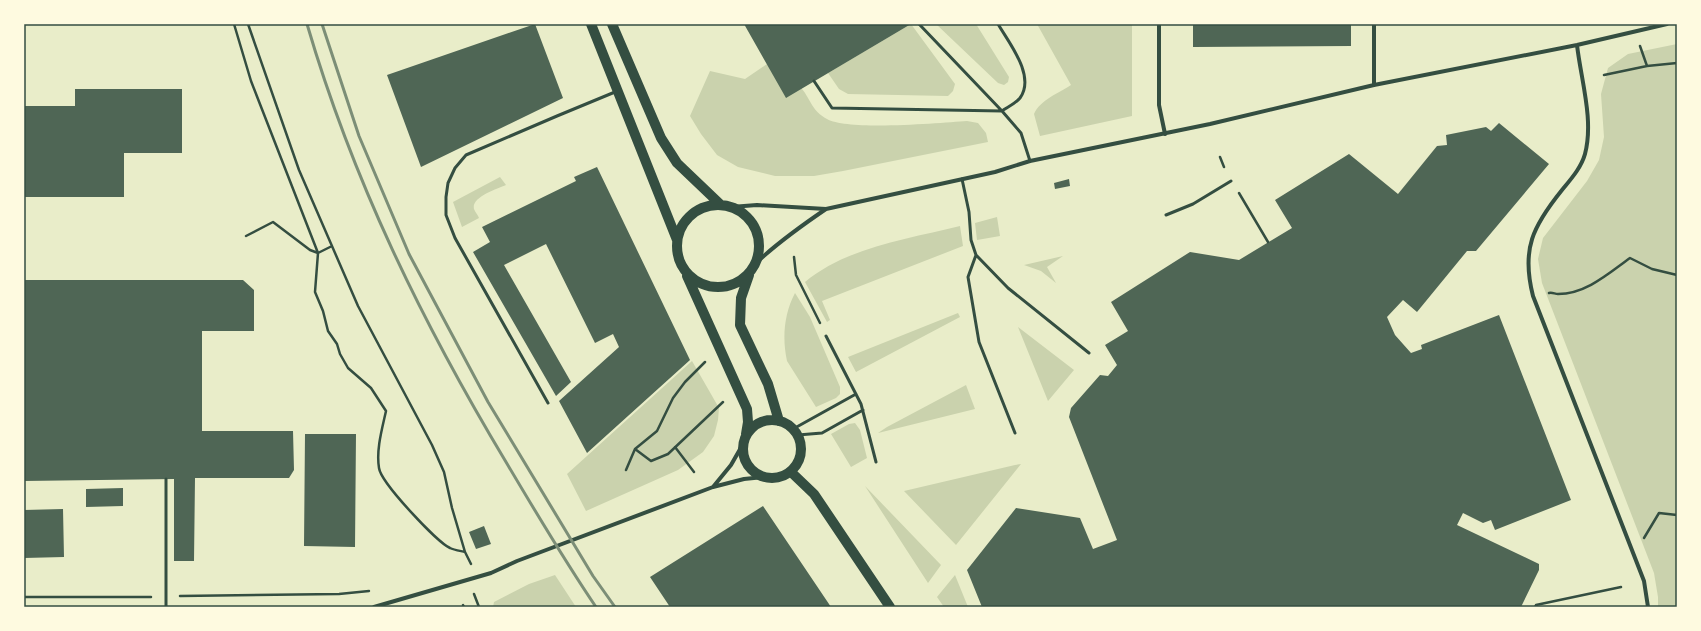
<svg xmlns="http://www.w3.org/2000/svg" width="1701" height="631" font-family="Inter,sans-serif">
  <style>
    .green { fill: #cad2ad }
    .building { fill: #4f6655 }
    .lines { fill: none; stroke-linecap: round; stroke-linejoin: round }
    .path { stroke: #344e41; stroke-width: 2.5 }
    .service { stroke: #344e41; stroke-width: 3 }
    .minor { stroke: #344e41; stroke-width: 4 }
    .primary { stroke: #344e41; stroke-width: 10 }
    .rail { stroke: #7c8e77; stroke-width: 3 }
    .neatline { fill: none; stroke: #344e41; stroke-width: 1.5 }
  </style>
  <rect width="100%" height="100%" fill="#e9edc9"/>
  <path class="green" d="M911,24L955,84L953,91L948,96L848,94L839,89L828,73Z
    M936,24H976L1009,77L1008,82L1004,85L998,83Z
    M1037,24H1132V116L1040,136L1034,114C1040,100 1059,93 1071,85Z
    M1677,44V607H1658V597L1654,573L1542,283L1538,259L1543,238L1587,181L1599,160L1604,137L1601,94L1608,68L1628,54Z
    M767,64C777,71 795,80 802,89C811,100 812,111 827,119C848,131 939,123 967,121L978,123L986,133L988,142L843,171L814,176H775L738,167L717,155L701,134L690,116L710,71L745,79Z
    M500,177L506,185C497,189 471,197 474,209C475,212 478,215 479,218L462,227L453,202Z
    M997,217L1000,236L977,240L975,223Z
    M960,226L963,246L822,301L830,320L827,322L805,282C847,247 908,239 960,226Z
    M1063,256L1047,267L1056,283L1041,271L1024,265Z
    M795,293L810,317L840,387V394L836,398L816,407L787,361C782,338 784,314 795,293Z
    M958,313L960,317L856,372L848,357Z
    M1018,327L1074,370L1048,401Z
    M692,361L719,408L718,420L714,436L703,452L678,470L586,511L567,474Z
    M966,385L975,409L878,433L887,427Z
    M855,423L860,430L867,458L851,467L831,434L849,424Z
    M1021,464L956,545L904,491L1015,465Z
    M865,486L941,565L928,583Z
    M555,575L576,607H493L494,602L529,584Z
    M955,575L968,607H944L937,597Z"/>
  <path class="building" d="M535,24L563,98L421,167L387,75Z
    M744,24H911L786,98Z
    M1193,24H1351V46L1193,47Z
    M75,89H182V153H124V197H24V106H75Z
    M1499,123L1549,164L1476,251H1467L1417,312L1403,300L1387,317L1395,335L1411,353L1422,349L1421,345L1499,315L1571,500L1495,530L1491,520L1483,523L1463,513L1457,525L1539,564V570L1521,607H982L967,570L1016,508L1080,518L1093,549L1117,540L1069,417L1071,408L1100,375L1108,376L1117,365L1105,345L1128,331L1111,302L1190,252L1239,260L1292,228L1275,200L1349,154L1398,194L1437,146L1447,145L1446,135L1486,127L1491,131Z
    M597,167L690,360L587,453L559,401L619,347L613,334L595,343L546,244L504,265L571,382L556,396L473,252L490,242L482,227L576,181L574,177Z
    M1069,179L1070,186L1055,189L1054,183Z
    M24,280H243L254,290V331H202V431H293L294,470L289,478H195L194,561H174V479L24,481Z
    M305,434H356L355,547L304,546Z
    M123,488V506L86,507V489Z
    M763,506L831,607H670L650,577Z
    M63,509L64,557L24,558V510Z
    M484,526L491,544L476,549L469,532Z"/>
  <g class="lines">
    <path class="path" d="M234,24L251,81L318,253L315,292L323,311L328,331L337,344L340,354L348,368L371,388L386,411C382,429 376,450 379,468C381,483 437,542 450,548C454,550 461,551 465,552
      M248,24L299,170L358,306L432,445L444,472L452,508L465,552L471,564
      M1640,46L1647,66L1677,63
      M1604,75L1647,66
      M1220,157L1224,167
      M1239,193L1268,242
      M246,236L273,222L310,250L318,253L332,246
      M794,257L796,275L820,323
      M1549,293C1552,292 1555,294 1558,294C1586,294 1609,273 1630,258L1652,269L1677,275
      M675,447L694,472
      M635,449L651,461L668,454L723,402
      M626,470L635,449L657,431L673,398L685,382L705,362
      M1644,538L1659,513L1677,515
      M474,594L479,607
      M180,596L339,594L369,591
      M24,597H151
      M463,605L464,607
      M1535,607L1536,605L1621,587"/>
    <path class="service" d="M998,24C1009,43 1036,76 1020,98C1016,103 1008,107 1002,111L1021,133L1030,161
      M814,81L832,108L1002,111L919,24
      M962,179L969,212L971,240L976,255L1008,288L1089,353
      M1166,215L1193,204L1231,181
      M976,255L968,277L979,342L1015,433
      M826,336L861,404L876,462
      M548,403L455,238L446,215V197L448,183L455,168L466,155L557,116L615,92
      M793,429L856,394
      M798,435L822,433L863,410
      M166,479V607"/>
    <path class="minor" d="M1159,24V105L1165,134
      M1577,45C1581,80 1594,120 1585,154C1581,168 1571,179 1562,190C1533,226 1521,249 1533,296L1644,581L1648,607
      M1374,85V24
      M731,207L757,205L826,209L995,172L1030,161L1210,124L1374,85L1577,45L1667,24
      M755,264C777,243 801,226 826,209
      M713,487L731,465L743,444
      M374,607L491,573L517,561L713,487L744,479L764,477"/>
    <path class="primary" d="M591,24L677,240
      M612,24L661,138L677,163L721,205
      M677 246a41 41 0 1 1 82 0a41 41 0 1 1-82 0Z
      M749,275L741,298L740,325L768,384L779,421
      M687,276L747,409L748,422L746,434
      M743 449a29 29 0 1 1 58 0a29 29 0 1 1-58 0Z
      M791,472L814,494L890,607"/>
    <path class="rail" d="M307,24C353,181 422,322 506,462C535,511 564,560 596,607
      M322,24L359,136L409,254L488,402L593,576L615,607"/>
  </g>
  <rect width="1701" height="631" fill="none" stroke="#fefae0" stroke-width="50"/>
  <rect x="25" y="25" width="1651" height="581" class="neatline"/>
</svg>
